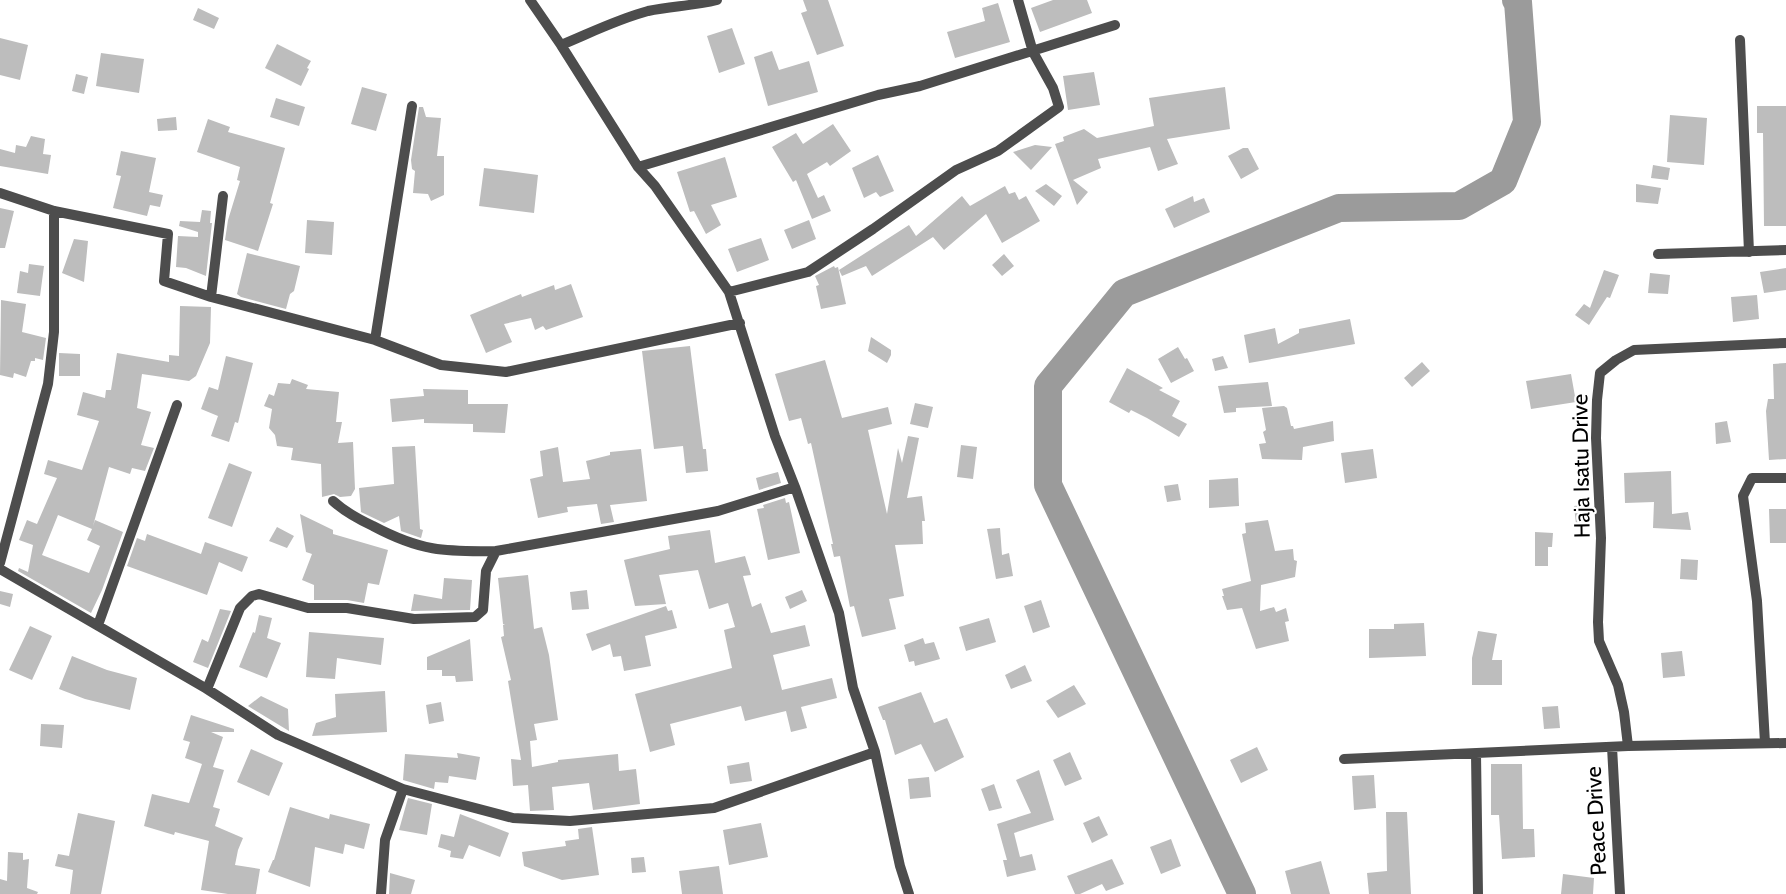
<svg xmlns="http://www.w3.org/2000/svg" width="1786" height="894" font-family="Cabin,sans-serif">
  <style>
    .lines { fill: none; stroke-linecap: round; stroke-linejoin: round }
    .river { stroke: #9b9b9b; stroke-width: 28 }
    .building { fill: #bdbdbd; fill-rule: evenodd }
    .minor { stroke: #4d4d4d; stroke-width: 10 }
    .labels { text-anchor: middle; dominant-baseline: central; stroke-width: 4.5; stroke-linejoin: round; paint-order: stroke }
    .street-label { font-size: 22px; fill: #000; stroke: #fff }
  </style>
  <rect width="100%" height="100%" fill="#fff"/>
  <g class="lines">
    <path class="river" d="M1242,894L1048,485V386L1124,293L1339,208L1459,206L1503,181L1527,122L1518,2L1516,0"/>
  </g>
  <path class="building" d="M803,0H828L844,46L817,55L801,13L807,11Z
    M1053,0H1087L1092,13L1040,32L1031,8Z
    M998,3L1010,42L955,58L947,32L985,21L982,8Z
    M198,8L219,18L214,29L193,20Z
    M732,28L745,64L719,73L707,36Z
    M0,38L28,45L20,80L0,75Z
    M277,44L311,61L307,68L309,69L301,86L265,68Z
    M772,51L779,70L809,61L818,92L768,106L754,57Z
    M101,53L144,59L139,93L96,86Z
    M1094,72L1100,105L1068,110L1063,76Z
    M76,74L88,77L84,94L72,91Z
    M362,87L387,94L376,131L351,124Z
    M1225,87L1230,129L1167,139L1178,164L1158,171L1150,147L1098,159L1101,168L1073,180L1088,192L1077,205L1055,144L1064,141L1063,137L1084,129L1097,138L1154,126L1149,98Z
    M276,98L305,107L299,126L270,117Z
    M1757,106H1786V226H1764L1763,133H1757Z
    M419,107H423L426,117L441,118L437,156H444V195L431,201L428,194L413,193L415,171L412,169L411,160Z
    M1670,115L1707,118L1704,165L1667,162Z
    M176,117L177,130L158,131L157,119Z
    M208,119L230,127L228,132L285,148L270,203L273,204L258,251L225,240L228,220L240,181L237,180L240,167L197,152Z
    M833,124L851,151L830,166L827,162L807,174L818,198L824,195L831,211L812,219L796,180L793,182L772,147L796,133L803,144Z
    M31,136L45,139L43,154L51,155L48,174L0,166V149L15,153L16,145L26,147Z
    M1035,145L1052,147L1031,170L1013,152Z
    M1243,148H1248L1259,169L1241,179L1228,156Z
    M121,151L156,158L149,192L163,195L160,207L150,205L147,216L113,208L121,176L116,175Z
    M878,155L894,191L880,197L876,192L864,198L852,168Z
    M725,157L737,197L711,205L721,225L706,234L694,211L690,212L677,172Z
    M1653,165L1670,168L1668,180L1651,178Z
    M484,168L538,175L534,213L479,206Z
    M1046,184L1062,196L1054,206L1035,191Z
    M1636,184L1661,188L1658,204L1636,202Z
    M1005,186L1009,194L1015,192L1019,200L1026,196L1040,221L1002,243L986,214L944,250L933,237L872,276L866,266L842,276L839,270L909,225L916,236L962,196L970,206Z
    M1193,196L1194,202L1204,198L1210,212L1174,228L1165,209Z
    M0,208L14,211L5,248H0Z
    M202,210L211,211L210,223H212L206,276L186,268L176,267L178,236L198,237V232L179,226L180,221L200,222Z
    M307,220L334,222L332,255L305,253Z
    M809,220L816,239L792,249L784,230Z
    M761,238L769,260L737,272L728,249Z
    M74,239L88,241L84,282L62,273Z
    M247,253L300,266L294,291L290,294L286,309L241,297L237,294Z
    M1004,254L1014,266L1002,276L992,265Z
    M29,264L44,266L40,296L17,293L20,271L28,273Z
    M834,266L835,268L838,267L846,304L821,309L816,286L819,285L815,276Z
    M1786,268V290L1764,293L1760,272Z
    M1604,270L1619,275L1610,298L1607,297L1589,325L1575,315L1584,304L1590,308Z
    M1650,273L1670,275L1668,294L1648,293Z
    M571,284L583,317L546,330L543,326L535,330L531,318L504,324L512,342L486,353L470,315L521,294L522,297L554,285L555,290Z
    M1757,295L1759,319L1733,322L1731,297Z
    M1,300L26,304L22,332L46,338L43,360L35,358V361H31L26,377L14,373L13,378L0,375Z
    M180,306L211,307L210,343L196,376L189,381L142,374L137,408L151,412L141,445L154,448L145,471L132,468L130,474L109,467L93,526L95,520L123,532L102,590L91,613L18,571L19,568L28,572L33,545L19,540L27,520L37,524L57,478L44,474L48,460L82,470L99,421L77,415L83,392L105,398L106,390H111L117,353L169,362V355L179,356ZM58,515L92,529L87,540L100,546L89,573L42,555Z
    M1350,319L1355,344L1249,363L1244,335L1275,328L1278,344L1299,333V329Z
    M871,337L891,350V355L887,363L868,351Z
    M690,346L703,449H706L708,471L686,473L683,446L654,449L642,351Z
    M1178,347L1185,359L1187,358L1194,371L1171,383L1158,359Z
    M59,353L80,354V376H59Z
    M226,356L253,363L238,423L235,422L229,442L211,436L218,416L201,409L209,387L218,390Z
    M1223,356L1228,368L1215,371L1212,359Z
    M825,360L842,418L888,407L892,424L868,430L887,514L898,448L902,463L908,436L919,438L907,498L922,496L925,521H922L923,544L895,545L904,596L889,599L896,629L862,637L854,606L850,607L840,556L834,557L831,544H833L811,443L808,444L801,418L789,421L775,374Z
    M1422,362L1430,371L1412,387L1404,378Z
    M1786,363V459L1769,460L1766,411L1768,399H1774L1773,364Z
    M1127,368L1163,388L1159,390L1180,401L1172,416L1187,424L1179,437L1147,418L1131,410L1129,413L1109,402Z
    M1571,374L1576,402L1531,409L1526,381Z
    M292,379L308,385L306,389L339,392L336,422H342L338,443L353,442L355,489L351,496L340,497L334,494L322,497L321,464L291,460L293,448L277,446L275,435L269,428L272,409L264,406L269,394L274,396L278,383L290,384Z
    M1268,382L1272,406L1236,408V412L1224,413L1218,386Z
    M423,389L468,390V404H508L505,433L473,432V424L424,423V419L392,422L390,399L424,396Z
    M915,403L933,407L928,428L910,424Z
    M1284,406L1287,408L1291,426H1293L1294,429L1333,421L1334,441L1303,447L1302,460L1262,459L1259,444L1266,443L1263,432L1266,430L1262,408Z
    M1727,421L1731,442L1716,444L1715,423Z
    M961,445L977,447L973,479L957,477Z
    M415,446L420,529L423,530L421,538L401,531L399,516L384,523L361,512L359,488L394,484L392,447Z
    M558,447L563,482L590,479L586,461L610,455V452L641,449L647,501L610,505L614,522L601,524L597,504L567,507L568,512L538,518L530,479L543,476L540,451Z
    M1373,449L1377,478L1345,483L1341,453Z
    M229,463L252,472L232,527L208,518Z
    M1671,471L1672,514L1688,512L1691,530L1653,528L1654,502L1625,503L1624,473Z
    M778,472L781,483L759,490L756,478Z
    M1238,478L1239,506L1209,508V480Z
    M1178,484L1181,500L1167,502L1164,486Z
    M785,498L786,503L789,502L800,553L768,560L757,509L764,508L763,505Z
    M1587,504L1589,522L1576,524L1574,506Z
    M1769,509H1786V543H1770Z
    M300,514L333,530V534L388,550L379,585L368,583L364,603L347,600H314V585L302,580L312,554L306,552Z
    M1268,520L1275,551L1293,549L1294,560L1297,561L1295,577L1261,585L1260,611L1274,607L1276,612L1286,608L1289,621L1285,622L1289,641L1256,649L1242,608L1227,610L1222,596H1224L1222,589L1251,581L1242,534L1246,533L1245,523Z
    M277,527L294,536L287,548L269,541Z
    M1000,528L1002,555L1009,553L1013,576L996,579L987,529Z
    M710,530L715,563L745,556L751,575L743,576L752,607L761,603L771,633L805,625L810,646L773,655L782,690L832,678L837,698L801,707L807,728L791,732L786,711L745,721L741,706L670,724L675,745L650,752L635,694L732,668L724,630L735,627L728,603L709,609L698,570L659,575L666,604L635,606L624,560L670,549L668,536Z
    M1535,532L1553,533L1552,547H1548V566H1535Z
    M147,534L201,554L205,542L248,557L242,572L219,562L207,595L127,566L137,538L145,541Z
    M1681,559L1698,560L1697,580L1680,579Z
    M528,575L534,629L542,627L549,655L558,720L534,724L537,740L530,741L532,767L558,762V760L618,754L619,771L636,769L640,804L593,810L589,783L552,787L554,810L530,811L528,785L513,786L511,759L521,760L508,681L511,680L501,637L504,636L503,625L505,624H503L498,578Z
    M444,578L472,580L470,610L411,611L414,594L442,599Z
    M587,590L589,609L572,610L570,592Z
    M802,590L807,601L790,609L785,597Z
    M0,591L13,594L10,607L0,604Z
    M1041,600L1050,627L1033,633L1024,606Z
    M666,606L668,611L672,610L677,628L645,636L651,666L624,671L621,656L613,657L610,644L592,651L586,634Z
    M220,609L231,611L208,668L193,662L202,639L208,642Z
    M259,615L272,618L267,638L281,643L267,678L239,667L253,632L255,633Z
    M989,618L996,642L966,651L959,627Z
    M1424,623L1426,656L1369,658V629H1394V624Z
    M30,626L52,636L32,680L9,670Z
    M1478,631L1497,634L1492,660H1502V685H1472V658Z
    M309,632L384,638L381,665L337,658L335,679L306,677Z
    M923,638L925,644L934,642L940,659L915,666L914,661L909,662L904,645Z
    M470,639L473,681L456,682L455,676H442V670H427V657Z
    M1682,651L1685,676L1663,678L1661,653Z
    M72,656L107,670L137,678L130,710L85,699L59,689Z
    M1025,665L1032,681L1011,689L1005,675Z
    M1074,685L1086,704L1058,718L1046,701Z
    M385,691L387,732L312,736L316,723L336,717L335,694Z
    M921,692L934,723L947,718L964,757L935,772L921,744L895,755L885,720H883L878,707Z
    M261,696L288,709L289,731L248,706Z
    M441,702L444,721L429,724L426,705Z
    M1558,706L1560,728L1544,729L1542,707Z
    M191,715L234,729V732H211L223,737L213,767L224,770L213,807L220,809L215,826L243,838L238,850L235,865L260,869L256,894H228L201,890L209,841L175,832L174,835L144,826L152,794L189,803L202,764L185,758L190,742L183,740Z
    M41,724L64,725L62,748L40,746Z
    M1257,747L1268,770L1241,783L1230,760Z
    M251,749L283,763L269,796L237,782Z
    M1070,752L1082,779L1065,786L1053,760Z
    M457,753L480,757L476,780L449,776L448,783L435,782L434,789L403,780L405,754L458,758Z
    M749,762L752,781L730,784L727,766Z
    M1491,764H1522L1523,829H1534L1535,857L1502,859L1499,815H1491Z
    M1039,770L1054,820L1014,833L1020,857L1032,854L1036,870L1007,877L1003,860H1007L997,824L1031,813L1016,780Z
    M1374,775L1376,808L1354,810L1352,776Z
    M929,777L931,797L910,799L908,779Z
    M994,784L1002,808L989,811L981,789Z
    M408,798L432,804L427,835L399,830Z
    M290,807L329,819L330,814L370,824L364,849L345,844L343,854L315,847L310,887L268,872L273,860H274Z
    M1386,812H1407L1411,894H1369L1367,873L1387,871Z
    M78,813L115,821L101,894H70L73,870L55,866L58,854L69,856Z
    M460,814L509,833L500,857L469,845L463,859L450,857L451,851L438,847L441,834L454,837Z
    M1099,816L1108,835L1092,843L1083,823Z
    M761,823L768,857L729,865L723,830Z
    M592,827L599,875L562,880L524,866L522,852L566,846L565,841L579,839L578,829Z
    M1171,839L1181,866L1161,874L1150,847Z
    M8,852L23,853V860L29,859L27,888L38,892L37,894H0V879L7,881Z
    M644,857L646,872L632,873L631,858Z
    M1112,859L1124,884L1106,891L1102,884L1080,894H1075L1067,876Z
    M1321,861L1330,894H1291L1285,871Z
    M719,866L723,894H682L679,871Z
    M390,873L415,880L411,894H389Z
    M1563,874L1594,878L1593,894H1561Z"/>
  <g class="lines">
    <path class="minor" d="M530,0L561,45L638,167L655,186L729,292L775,436L795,487L839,613L853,688L875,752L900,866L909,894
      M1740,40L1749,252
      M561,45C590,33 618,19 648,11C671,6 694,6 717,0
      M638,167L878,95L920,86L1115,25
      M0,193L54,211L168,234L164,281L211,297L375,340L441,365L506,372L740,323
      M1658,254L1786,250
      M729,292L808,272L873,229L956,170L998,151L1059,107L1053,88L1033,52L1018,0
      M211,297L223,196
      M375,340L412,106
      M333,501C345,512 358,519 373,526C420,551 444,552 496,551
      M0,563L48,384L54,332V211
      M0,569L207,689L278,735L403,789L513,818L570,821L714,808L875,752
      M98,625L177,405
      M207,689L240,608L252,596L259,594L308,608H347L414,619L475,617L483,610L486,571L496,551L718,511L795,487
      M1765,743L1757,601L1743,496L1752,478H1786
      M1628,746L1624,712L1618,685L1599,641L1598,622L1601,538L1596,438L1597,400L1600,373L1616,360L1634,350L1786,343
      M1612,747L1620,894
      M1476,754L1478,894
      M1344,759L1628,746L1786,743
      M381,894L385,840L403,789"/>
  </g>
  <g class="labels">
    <g class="street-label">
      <text transform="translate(1581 466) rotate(-91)">Haja Isatu Drive</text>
      <text transform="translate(1596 821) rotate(-93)">Peace Drive</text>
    </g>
  </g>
</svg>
